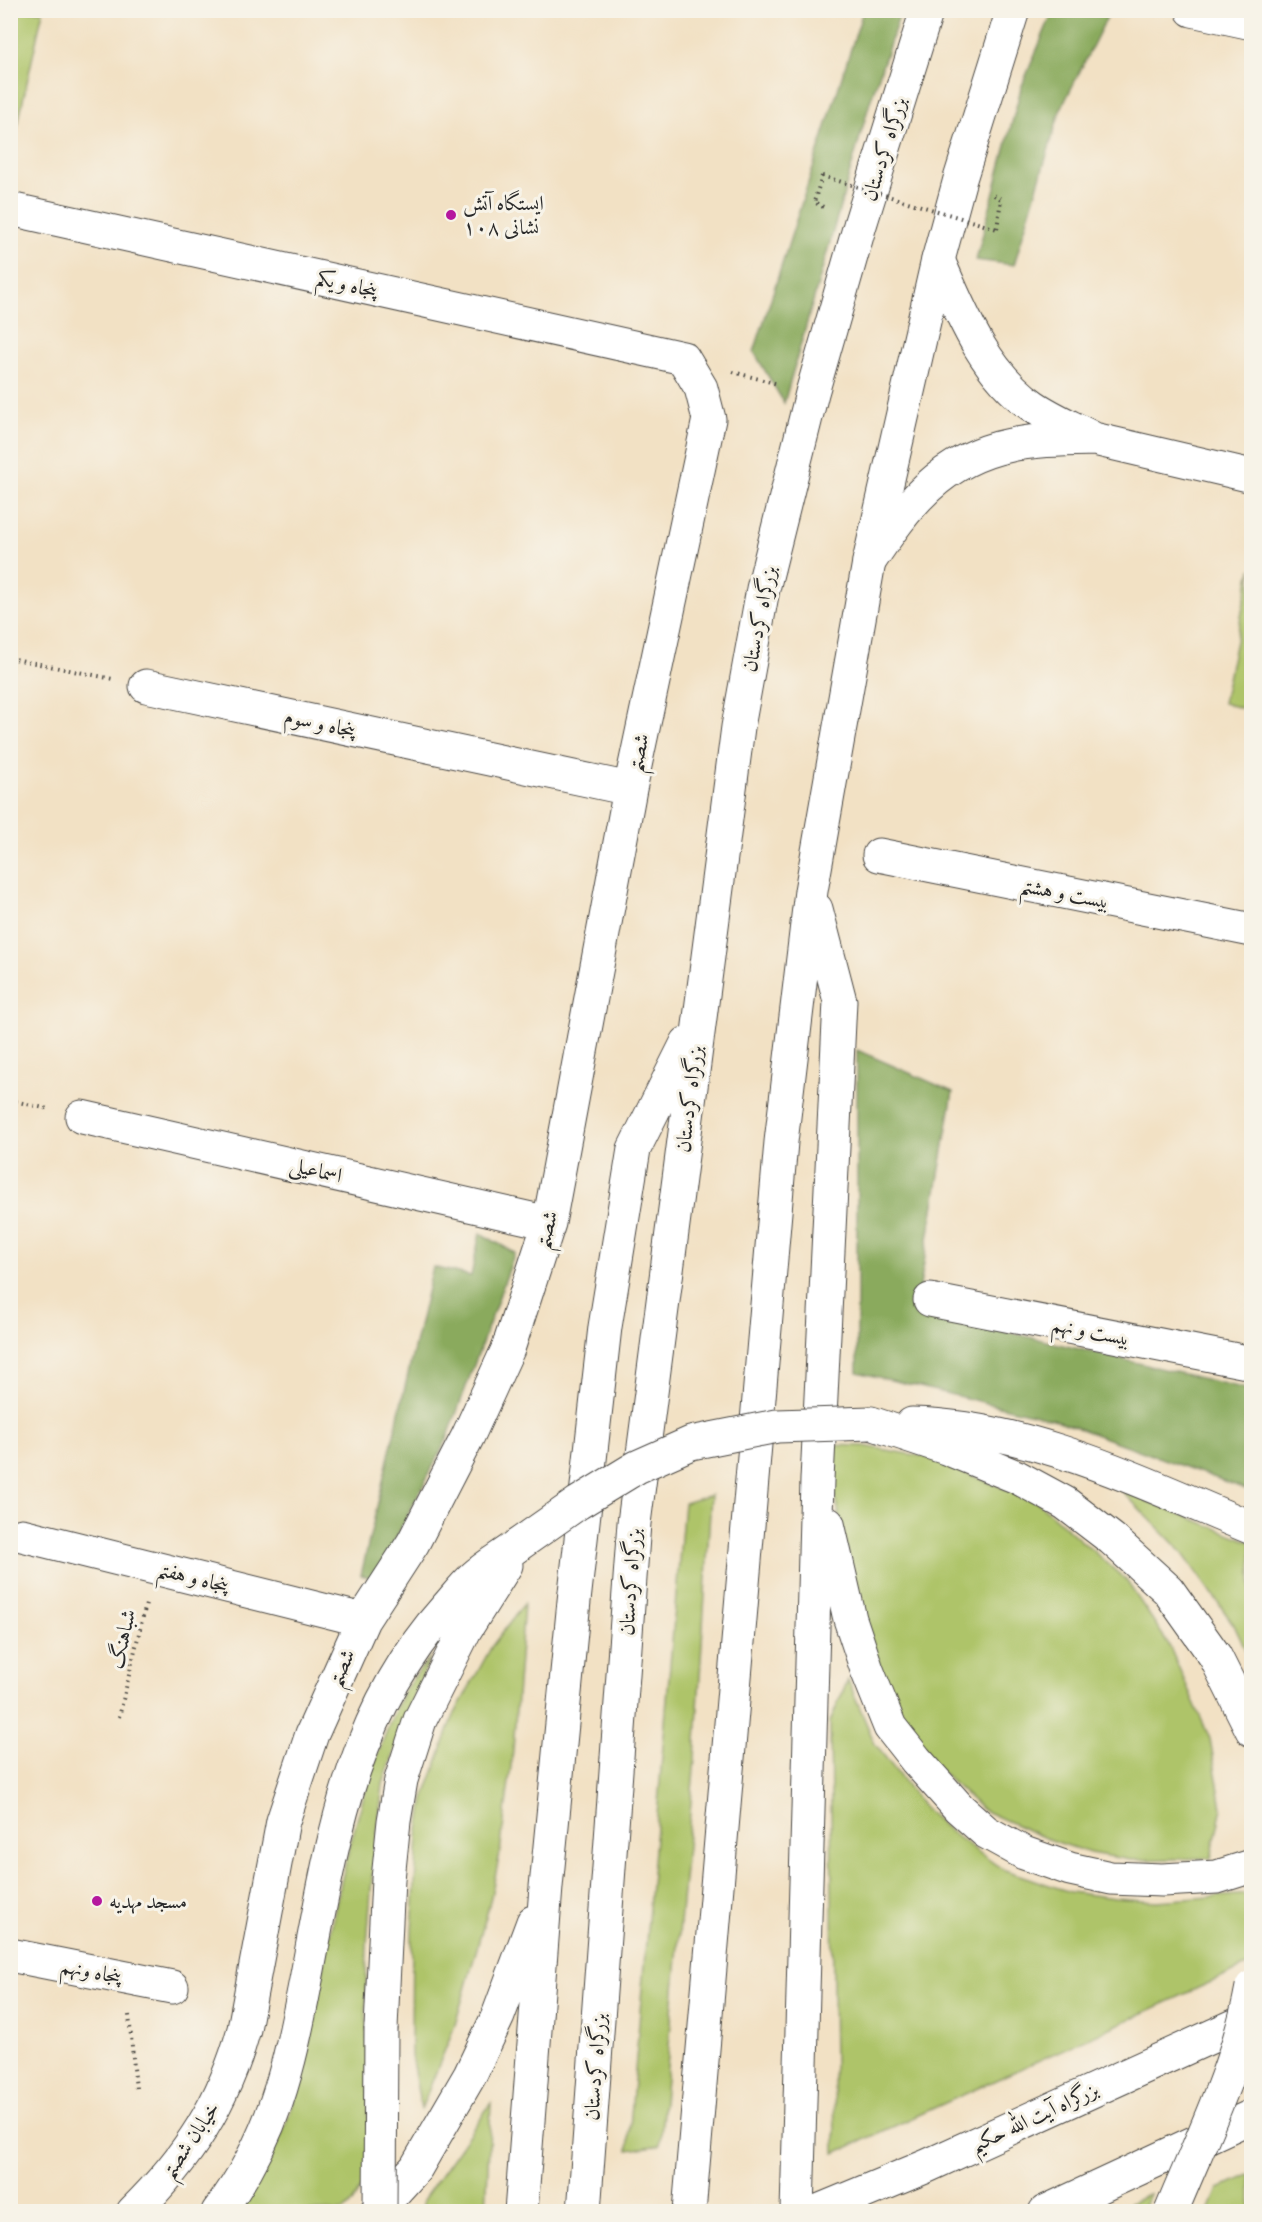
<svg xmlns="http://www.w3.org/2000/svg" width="1262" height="2222" font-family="Alegreya,Amiri,serif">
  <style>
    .green { fill: #aec469; stroke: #6c784a; stroke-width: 1.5 }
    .forest { fill: #8aaa5d; stroke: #5a6a44; stroke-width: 1.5 }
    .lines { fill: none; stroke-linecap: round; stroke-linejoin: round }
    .minor-casing { stroke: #494642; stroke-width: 35 }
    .tertiary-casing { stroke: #494642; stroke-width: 35 }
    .trunk-casing { stroke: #494642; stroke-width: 35 }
    .path { stroke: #494642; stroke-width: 4; stroke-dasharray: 1.5 4.5; stroke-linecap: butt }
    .minor { stroke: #fff; stroke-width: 33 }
    .tertiary { stroke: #fff; stroke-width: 33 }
    .trunk { stroke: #fff; stroke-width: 33 }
    .trunk-bridge-casing { stroke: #494642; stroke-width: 35; stroke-linecap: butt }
    .path-bridge { stroke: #494642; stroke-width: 4; stroke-dasharray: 1.5 4.5; stroke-linecap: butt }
    .trunk-bridge { stroke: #fff; stroke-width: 33 }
    .poi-dot { fill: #b5179e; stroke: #f7f3e8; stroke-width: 2 }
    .labels { text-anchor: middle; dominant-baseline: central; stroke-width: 6; stroke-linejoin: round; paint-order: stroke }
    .street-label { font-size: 21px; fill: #2b2b2b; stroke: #f7f3e8 }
    .poi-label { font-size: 21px; fill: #2b2b2b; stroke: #f7f3e8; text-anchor: start }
  </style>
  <rect width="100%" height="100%" fill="#f7f3e8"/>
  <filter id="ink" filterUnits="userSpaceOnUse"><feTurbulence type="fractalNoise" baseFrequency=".0167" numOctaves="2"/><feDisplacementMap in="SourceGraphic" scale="12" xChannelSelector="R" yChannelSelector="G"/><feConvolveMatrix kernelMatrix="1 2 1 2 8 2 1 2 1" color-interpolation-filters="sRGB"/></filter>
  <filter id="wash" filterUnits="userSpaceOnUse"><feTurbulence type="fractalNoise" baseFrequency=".008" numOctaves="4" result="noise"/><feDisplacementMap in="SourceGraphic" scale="24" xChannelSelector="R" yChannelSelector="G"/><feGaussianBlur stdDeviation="1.35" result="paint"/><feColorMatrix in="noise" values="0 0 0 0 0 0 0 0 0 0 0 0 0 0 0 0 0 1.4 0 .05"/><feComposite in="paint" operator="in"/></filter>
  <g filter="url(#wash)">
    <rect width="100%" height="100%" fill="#f2e1c4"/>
    <path class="green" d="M11,10L43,11L11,154L10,11Z
      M1251,569V711L1223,703Z
      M824,1445L864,1446L925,1457L1036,1501L1126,1580L1168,1643L1210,1739L1222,1808L1211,1858L1131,1860L1090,1853L1045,1838L983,1810L931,1763L885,1684L854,1582Z
      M1122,1491L1251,1542V1662L1234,1625L1181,1551Z
      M711,1495L695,1758L660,2145L628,2150L684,1503Z
      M524,1604L513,1750L500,1853L489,1906L455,2025L421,2109L411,2055L412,1931L418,1837L424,1799L454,1715L492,1646Z
      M431,1656L415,1694L383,1784L372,1877L367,1944L366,1991L369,2175L352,2203L344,2211L238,2212C298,2132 311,2039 328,1944C341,1877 356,1814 379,1751C387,1731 393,1711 404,1692C412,1679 422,1668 431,1656Z
      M848,1680L875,1744L925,1809L949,1831L1002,1869L1070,1892L1115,1898L1157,1901L1251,1894V1964L835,2153L830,1722Z
      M491,2103L486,2211H423V2200Z
      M1251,2174V2211H1209L1218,2189Z
      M1150,2194L1142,2211H1113Z"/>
    <path class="forest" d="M863,11H901L870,102L784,403L754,352Z
      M1053,11H1110L1060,111L1014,265L976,260L1021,88Z
      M857,1050L953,1092L916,1310L1251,1390V1491L1053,1419L857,1372Z
      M480,1233L515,1253L447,1439L375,1579L361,1575L433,1267L471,1276Z"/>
  </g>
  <g filter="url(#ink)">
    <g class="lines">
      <g class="minor-casing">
        <path id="minor" d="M1192,10L1252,23
          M10,209L683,358L701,388L709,419L630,789L549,1223L508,1349L468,1436L413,1543L363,1620L312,1734L283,1821L244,2029C224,2103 188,2158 133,2212
          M146,686L630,789
          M879,855L1252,930
          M82,1117L549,1223
          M930,1300L1252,1363
          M22,1535L363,1620
          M10,1955L172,1987"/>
      </g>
      <g class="tertiary-casing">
        <path id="tertiary" d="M1094,439L1252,476
          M869,562C907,505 940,459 1011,445C1038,439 1067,440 1094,439C1074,428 1052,419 1033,406C984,372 961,313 938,260"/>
      </g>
      <g class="trunk-casing">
        <path id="trunk" d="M871,1423L946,1448L1017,1477L1065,1503L1112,1539L1168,1590L1215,1656L1252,1730
          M912,1424C1032,1427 1143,1483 1252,1528
          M828,1524L850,1619L867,1670L890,1727L916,1760L959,1808L986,1832L1024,1853L1070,1869L1111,1878L1162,1880L1217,1877L1252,1866
          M381,2028L388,1879L394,1821L401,1780L420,1720L465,1630L506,1565
          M218,2212C274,2139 289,2067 306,1980C332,1844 350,1715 446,1608C455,1598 464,1586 474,1577C487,1565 504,1556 518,1545
          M376,2212L416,2168L470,2075L498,2016L533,1922
          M521,2212L546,1887L574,1601L605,1327L634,1149L687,1043
          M584,2212L634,1523L738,727L763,589L812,393L860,225L927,10
          M689,2212L781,1142L811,891L869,562L938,260L960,179L1013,10
          M797,2212L817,1480L840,1001L816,909
          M816,2212L927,2166L1252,2018
          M1045,2212L1252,2116"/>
      </g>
      <path class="path" d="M822,176L814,202L827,209
        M994,195L1001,199L997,229
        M733,372L778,384
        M10,658L113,679
        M10,1100L48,1109
        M119,1717L146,1604
        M129,2015L136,2089"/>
      <use href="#minor" class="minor"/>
      <use href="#tertiary" class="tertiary"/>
      <use href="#trunk" class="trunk"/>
      <g class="trunk-bridge-casing">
        <path id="trunk-bridge" d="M518,1545L578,1503L637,1467L691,1443L777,1426L871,1423
          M380,2212L381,2028
          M1171,2212C1201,2139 1238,2065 1252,1987"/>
      </g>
      <path class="path-bridge" d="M822,176L997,229"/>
      <use href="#trunk-bridge" class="trunk-bridge"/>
    </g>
  </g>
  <g class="poi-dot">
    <circle cx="451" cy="215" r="6"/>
    <circle cx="97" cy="1901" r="6"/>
  </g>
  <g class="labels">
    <g class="street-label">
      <text transform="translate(884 149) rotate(-73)">بزرگراه کردستان</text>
      <text transform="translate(347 284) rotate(13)">پنجاه و یکم</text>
      <text transform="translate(759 619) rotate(-79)">بزرگراه کردستان</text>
      <text transform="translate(320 723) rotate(12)">پنجاه و سوم</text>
      <text transform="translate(638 753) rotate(-78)">شصتم</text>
      <text transform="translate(1065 893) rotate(11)">بیست و هشتم</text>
      <text transform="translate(689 1099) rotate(-83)">بزرگراه کردستان</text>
      <text transform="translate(316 1170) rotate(13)">اسماعیلی</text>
      <text transform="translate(546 1230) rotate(-75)">شصتم</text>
      <text transform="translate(1091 1331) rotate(11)">بیست و نهم</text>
      <text transform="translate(193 1577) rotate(14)">پنجاه و هفتم</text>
      <text transform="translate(630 1582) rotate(-86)">بزرگراه کردستان</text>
      <text transform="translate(122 1639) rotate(-77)">شباهنگ</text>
      <text transform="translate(341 1668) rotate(-66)">شصتم</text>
      <text transform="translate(91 1971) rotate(11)">پنجاه ونهم</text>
      <text transform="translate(595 2067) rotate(-86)">بزرگراه کردستان</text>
      <text transform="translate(1034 2117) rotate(-25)">بزرگراه آیت الله حکیم</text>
      <text transform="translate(190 2140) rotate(-56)">خیابان شصتم</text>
    </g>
    <g class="poi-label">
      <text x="463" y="203">ایستگاه آتش<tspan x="463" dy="24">نشانی ۱۰۸</tspan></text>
      <text x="109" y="1901">مسجد مهدیه</text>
    </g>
  </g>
  <rect width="1262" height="2222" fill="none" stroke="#f7f3e8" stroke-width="36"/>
</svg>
